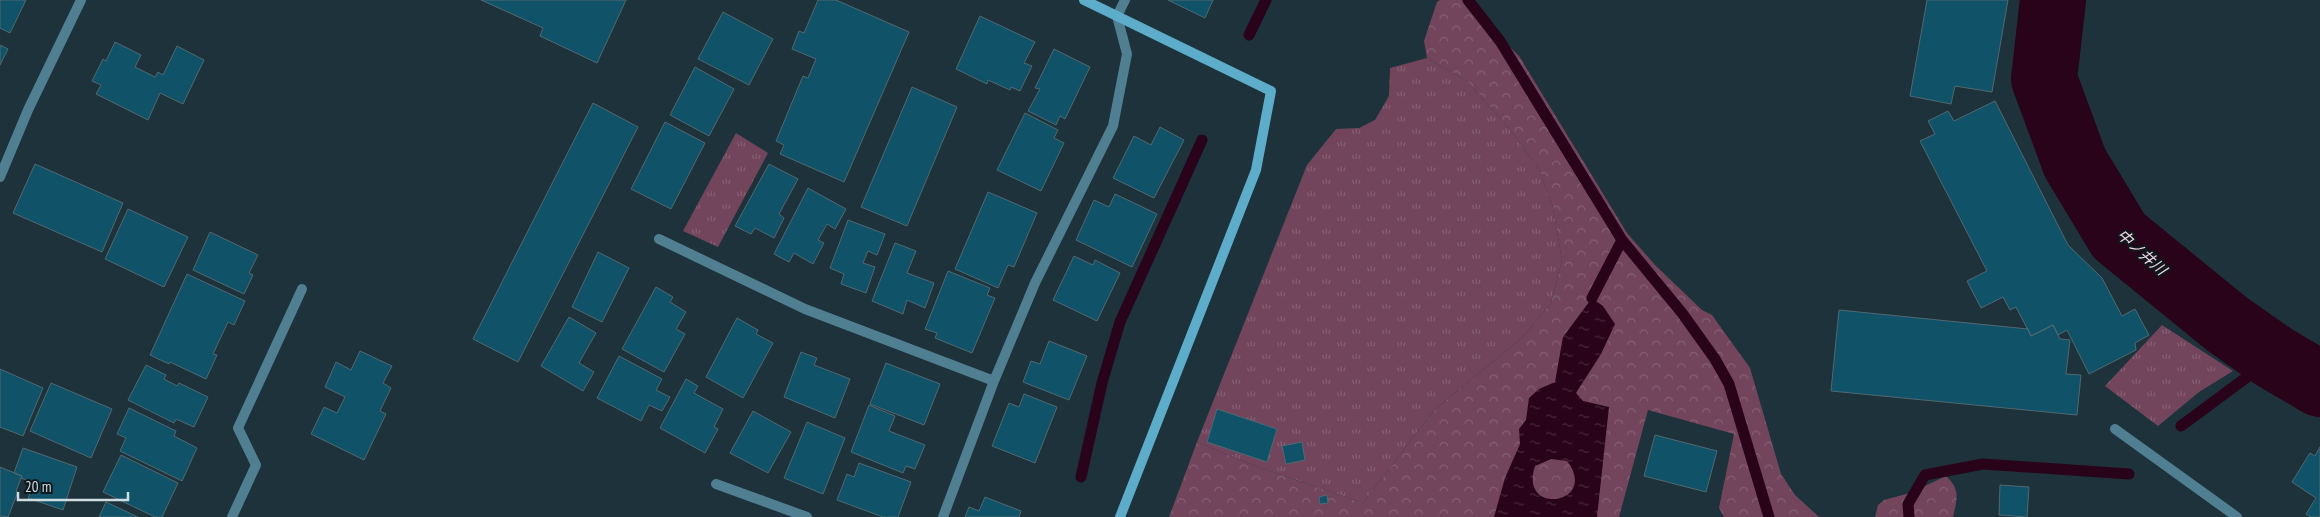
<svg xmlns="http://www.w3.org/2000/svg" width="2320" height="517" font-family="'PT Sans Narrow','Noto Sans JP',sans-serif">
  <style>
    .grass { fill: url(#grass-tufts) }
    .forest { fill: url(#forest-crowns) }
    .water { fill: url(#water-ripples); fill-rule: evenodd }
    .lines { fill: none; stroke-linecap: round; stroke-linejoin: round }
    .stream { stroke: #29031a; stroke-width: 11 }
    .river { stroke: #29031a; stroke-width: 66 }
    .building { fill: #105368; stroke: #516871 }
    .street { stroke: #4f7f91; stroke-width: 10 }
    .secondary { stroke: #5cacca; stroke-width: 10 }
    .labels { text-anchor: middle; dominant-baseline: central; stroke-width: 4.5; stroke-linejoin: round; paint-order: stroke }
    .water-label { font-size: 15px; font-style: italic; fill: #f5d5e5; stroke: #0f181c }
  </style>
  <defs>
    <pattern id="grass-tufts" width="24" height="20" patternUnits="userSpaceOnUse" patternTransform="scale(1.25)"><rect width="24" height="20" fill="#72455d"/><path d="M3 7l-1-3M5 7V3M7 7l1-3M15 17l-1-3M17 17v-4M19 17l1-3" fill="none" stroke="#855f74"/></pattern>
    <pattern id="forest-crowns" width="20" height="18" patternUnits="userSpaceOnUse" patternTransform="scale(1.25)"><rect width="20" height="18" fill="#72455d"/><path d="M2 6a3 3 0 1 1 6 0M12 15a3 3 0 1 1 6 0" fill="none" stroke="#855f74"/></pattern>
    <pattern id="water-ripples" width="26" height="14" patternUnits="userSpaceOnUse" patternTransform="scale(1.25)"><rect width="26" height="14" fill="#29031a"/><path d="M2 4q2-2 4 0t4 0M15 11q2-2 4 0t4 0" fill="none" stroke="#47273b"/></pattern>
  </defs>
  <rect width="100%" height="100%" fill="#1d323a"/>
  <path class="grass" d="M1427,58L1467,81L1508,127L1539,169L1553,208L1562,260L1551,303L1523,337L1435,409L1363,503L1258,467L1197,442L1307,165L1336,129L1359,128L1375,120L1389,96L1390,68Z
    M736,133L768,153L718,247L683,231Z
    M2162,325L2233,371L2199,392L2158,426L2105,386Z"/>
  <path class="forest" d="M1440,0H1462L1519,56L1627,233L1655,265L1702,310L1712,315L1750,368L1781,474L1795,495L1819,517H1724L1719,508L1734,434L1648,410L1619,517H1169L1197,442L1258,467L1363,503L1435,409L1523,337L1551,303L1562,260L1553,208L1539,169L1508,127L1467,81L1427,58L1424,41L1437,2Z
    M1946,476C1961,490 1957,499 1953,517H1875L1878,505L1884,500L1910,493Z"/>
  <path class="water" d="M1592,298L1603,306L1615,324L1601,354L1576,393L1583,401L1609,407L1597,517H1494L1505,478L1520,444L1519,429L1526,420L1529,398L1539,389L1555,382L1563,337ZM1551,459L1567,461C1600,504 1518,517 1535,466Z"/>
  <g class="lines">
    <path class="stream" d="M1468,0L1500,41L1622,240L1592,298
      M1249,35L1266,0
      M1622,240L1682,313L1715,359L1729,384L1769,517
      M2181,426L2274,357
      M1081,477L1102,383L1120,322L1202,140
      M1909,517L1908,504L1925,475L1983,464L2129,474"/>
    <path class="river" d="M2053,0L2044,79L2075,163L2119,236L2227,324L2274,357L2320,384"/>
  </g>
  <path class="building" d="M0,0H26L10,33L0,28Z
    M481,0H626L597,63L540,36L543,28Z
    M818,0H836L909,32L844,182L780,154L784,145L776,141L803,76L808,78L816,59L792,49L799,31L804,33Z
    M1168,0H1213L1205,18Z
    M1927,0H2008L1992,92L1955,86L1951,104L1910,96Z
    M723,12L773,39L749,85L698,59Z
    M980,16L1035,42L1024,63L1032,66L1020,91L1011,87L1010,90L988,80L987,84L956,69Z
    M115,42L141,55L135,67L155,77L158,72L163,75L177,46L204,60L183,104L160,93L148,120L96,94L101,85L92,81L103,59L106,61Z
    M0,45L8,49L0,65Z
    M1054,49L1090,67L1065,119L1060,116L1056,125L1028,111L1040,89L1035,88Z
    M695,67L734,89L709,136L670,115Z
    M912,87L957,107L907,226L861,207Z
    M1995,101L2068,245L2102,278L2122,316L2135,309L2149,335L2135,343L2136,350L2089,374L2067,330L2058,335L2053,325L2031,336L2016,307L2010,310L2003,297L1981,308L1967,281L1987,271L1920,141L1935,134L1928,121L1948,111L1954,121Z
    M593,103L638,127L518,362L473,339Z
    M1025,113L1058,130L1054,138L1064,143L1041,191L997,170Z
    M665,122L705,143L671,209L631,189Z
    M1160,127L1184,140L1154,198L1113,178L1134,136L1151,145Z
    M35,164L123,203L102,252L13,213Z
    M769,164L798,179L779,214L784,218L774,238L755,228L751,234L735,226Z
    M808,188L846,209L835,229L827,224L818,240L824,243L813,264L794,253L789,262L774,254Z
    M988,192L1037,213L1014,267L1008,265L998,288L955,269Z
    M1115,194L1157,214L1132,267L1076,240L1094,200L1109,207Z
    M128,209L188,237L164,287L105,259Z
    M848,220L885,234L877,255L868,251L863,263L875,267L866,293L841,284L844,274L830,268Z
    M210,232L258,255L249,273L253,275L244,294L193,270Z
    M895,243L916,251L907,273L934,283L925,308L907,300L903,314L872,301Z
    M598,252L629,268L602,322L572,307Z
    M1074,256L1093,265L1095,260L1120,273L1097,321L1053,300Z
    M948,271L990,288L987,295L995,298L972,353L935,338L937,333L925,329Z
    M187,274L245,301L234,325L228,322L213,354L217,355L206,379L170,362L169,364L150,355Z
    M656,287L673,297L670,302L686,312L676,329L685,334L664,372L622,349Z
    M1839,310L2028,329L2031,336L2053,325L2060,339L2070,340L2066,374L2081,375L2077,415L1831,391Z
    M569,317L596,333L579,363L594,372L583,391L541,366Z
    M737,318L758,330L756,334L773,343L743,398L706,377Z
    M1049,341L1087,356L1069,400L1023,382L1031,361L1040,364Z
    M360,351L392,366L383,383L391,388L380,411L386,414L364,460L311,434L324,407L337,413L345,397L325,387L336,362L351,370Z
    M801,352L817,358L814,365L850,379L835,418L784,397Z
    M619,356L662,379L656,390L670,397L662,411L649,405L641,421L597,398Z
    M886,363L940,384L924,425L870,404Z
    M146,365L166,375L164,379L177,386L179,383L208,397L194,427L176,419L174,423L128,400Z
    M0,369L43,388L23,436L0,427Z
    M686,379L698,386L694,393L723,409L714,427L718,429L705,453L660,428Z
    M51,383L112,409L91,458L30,431Z
    M1024,394L1057,407L1035,463L992,446L1009,403L1019,407Z
    M869,405L895,416L889,431L925,445L915,469L906,466L903,473L851,452Z
    M129,408L176,431L174,436L197,448L182,481L120,451L126,438L117,434Z
    M1217,409L1277,429L1267,462L1207,442Z
    M753,411L791,432L768,473L730,453Z
    M807,422L845,438L823,494L784,478Z
    M1655,435L1717,451L1706,492L1644,476Z
    M1302,442L1305,460L1286,464L1282,446Z
    M2320,447V517H2311L2306,514L2316,498L2292,482L2310,453L2315,456Z
    M23,448L77,467L63,510L28,498L34,483L21,478L22,476L14,473Z
    M121,455L178,483L162,517H155L103,492Z
    M859,463L911,482L898,517H883L837,500L847,474L854,477Z
    M0,467L22,476L16,491L18,492L8,517L0,516Z
    M2000,485L2029,487L2027,517L1999,515Z
    M1327,495L1328,503L1320,504L1319,497Z
    M985,497L1021,511L1019,517H965L969,507L979,511Z
    M106,502L138,517H99Z"/>
  <g class="lines">
    <path class="street" d="M0,177L28,110L81,0
      M659,239L805,309L994,381
      M2115,429L2237,517
      M716,484L807,517
      M232,517L256,465L238,428L302,289
      M943,517L994,381L1035,283L1113,126L1127,54L1117,16L1125,0"/>
    <path class="secondary" d="M1084,0L1271,91L1256,170L1120,517"/>
  </g>
  <g class="labels">
    <g class="water-label">
      <text transform="translate(2142 252) rotate(42)">中ノ井川</text>
    </g>
  </g>
  <path d="M18 492v8h110v-8" fill="none" stroke="#cfdce1" stroke-width="2.5"/>
  <text x="25" y="492" font-size="15" fill="#cfdce1" stroke="#0f181c" stroke-width="4" paint-order="stroke">20 m</text>
</svg>
